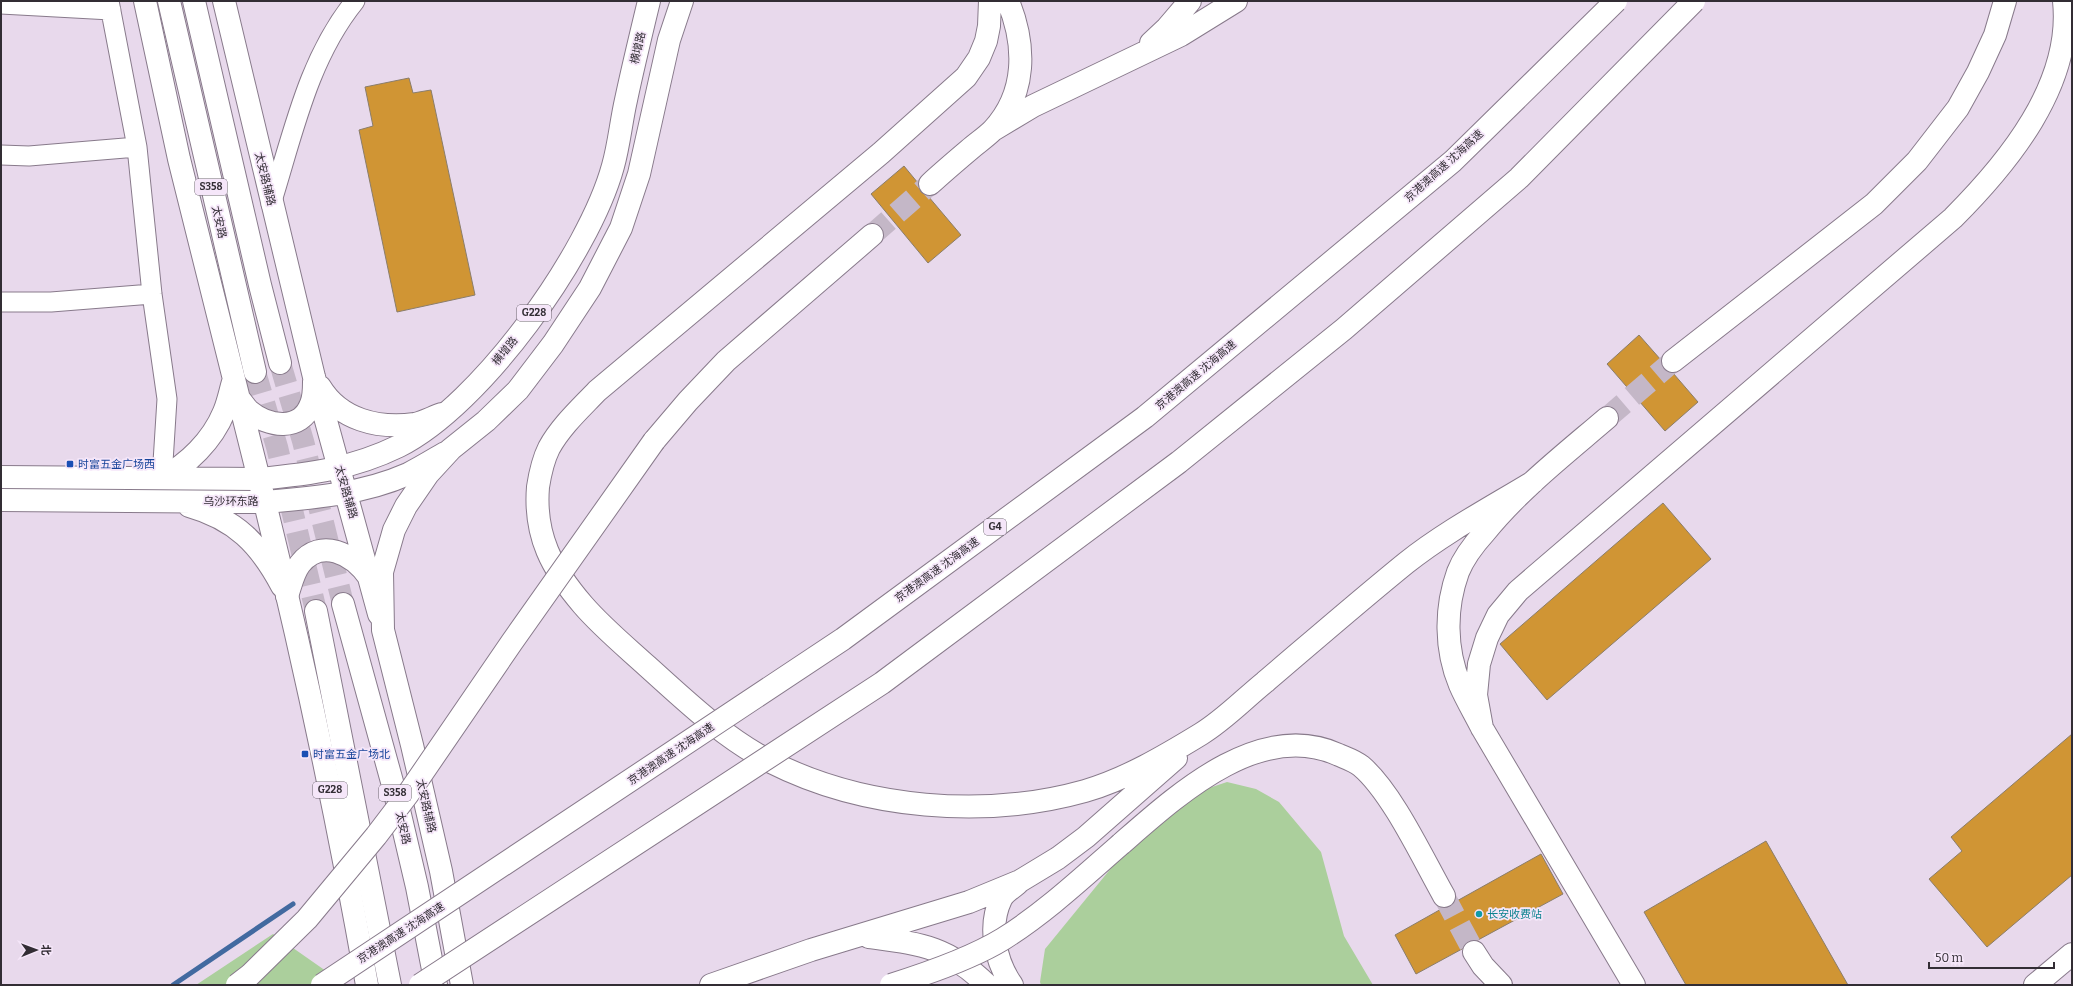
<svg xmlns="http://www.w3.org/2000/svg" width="2073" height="986" font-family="Bitter,'Noto Sans SC',serif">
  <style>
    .green { fill: #abcf9c }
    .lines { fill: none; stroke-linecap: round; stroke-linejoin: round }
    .stream { stroke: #426aa0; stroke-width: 5 }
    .building { fill: #d09534; stroke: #8a7d6b }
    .primary-tunnel { stroke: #c4b7c7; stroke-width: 22; stroke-dasharray: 22 11; stroke-linecap: butt }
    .motorway-tunnel { stroke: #c4b7c7; stroke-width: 22; stroke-dasharray: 22 11; stroke-linecap: butt }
    .minor-casing { stroke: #887a8b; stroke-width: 21 }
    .secondary-casing { stroke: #887a8b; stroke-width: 24 }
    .primary-casing { stroke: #887a8b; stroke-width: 24 }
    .trunk-casing { stroke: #887a8b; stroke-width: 24 }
    .motorway-casing { stroke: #887a8b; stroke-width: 24 }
    .minor { stroke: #fff; stroke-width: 19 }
    .secondary { stroke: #fff; stroke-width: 22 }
    .primary { stroke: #fff; stroke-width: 22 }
    .trunk { stroke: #fff; stroke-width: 22 }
    .motorway { stroke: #fff; stroke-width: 22 }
    .motorway-bridge-casing { stroke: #887a8b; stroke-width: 24; stroke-linecap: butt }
    .motorway-bridge { stroke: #fff; stroke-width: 22 }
    .transit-dot { fill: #1a4fb4; stroke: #f5e6f9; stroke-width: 1.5 }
    .culture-dot { fill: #0f9aa8; stroke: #f5e6f9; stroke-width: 1.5 }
    .labels { text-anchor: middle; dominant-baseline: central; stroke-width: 3.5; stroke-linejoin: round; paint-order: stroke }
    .shield { fill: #f5e6f9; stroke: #6c646f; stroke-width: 1 }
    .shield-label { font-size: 10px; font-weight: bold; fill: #322d34 }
    .street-label { font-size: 11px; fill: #322d34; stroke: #f5e6f9 }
    .transit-label { font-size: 11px; fill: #164399; stroke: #f5e6f9; text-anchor: start }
    .culture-label { font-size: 11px; fill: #0d838f; stroke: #f5e6f9; text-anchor: start }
  </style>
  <rect width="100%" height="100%" fill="#e8d9ec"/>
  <path class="green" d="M1227,782L1256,789L1279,802L1321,852L1344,936L1373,985H1041L1040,982L1045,949L1121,856L1197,792Z
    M273,934L346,985H196Z"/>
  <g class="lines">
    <path class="stream" d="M173,985L293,904"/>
  </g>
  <path class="building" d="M409,78L413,93L431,90L475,295L397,312L359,130L373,126L365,87Z
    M904,166L918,183L921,192L928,196L961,235L928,263L871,194Z
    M1639,335L1661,360L1663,369L1673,373L1698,402L1665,431L1607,364Z
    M1663,503L1711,559L1547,700L1500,644Z
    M2072,734V875L1987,947L1929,879L1962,851L1951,837Z
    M1766,841L1848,985H1686L1644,912Z
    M1541,854L1563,894L1478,940L1468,941L1462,949L1416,974L1395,935L1443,908L1450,907L1455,902Z"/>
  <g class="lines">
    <path class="primary-tunnel" d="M280,363L303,441L343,604
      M255,372L277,447L316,611"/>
    <path class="motorway-tunnel" d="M872,235L930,184
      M1607,418L1673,361
      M1444,896L1474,952"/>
    <g class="minor-casing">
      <path id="minor" d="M109,1L137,147L152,294L167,399L162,478
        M1,4L111,10
        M1,155L29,156L137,147
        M271,204C293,134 308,59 355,1
        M1,302H51L152,294"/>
    </g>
    <g class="secondary-casing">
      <path id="secondary" d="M224,1L314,377L379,614
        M320,387C340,420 378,429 415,424C424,422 433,417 442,414
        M237,396C241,401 245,407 249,411C268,427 301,432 311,404C314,397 314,389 314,382
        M1,477L259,479L179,159L145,1
        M162,478C188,464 212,441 224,412C228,403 230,392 233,382
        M1,500L264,502C313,498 363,494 408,474C420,468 433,460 445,453
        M189,506C235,519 260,544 282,586
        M287,596C291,585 293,573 300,564C321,537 353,554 369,577
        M2035,985L2072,954"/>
    </g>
    <g class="primary-casing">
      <path id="primary" d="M169,1L255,372
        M194,1L260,285L280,363
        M343,604L394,789L417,887L436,985
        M316,611L390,985"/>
    </g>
    <g class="trunk-casing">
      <path id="trunk" d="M367,985C337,815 301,647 259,479C310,474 352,469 399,446C481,405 589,254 613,166C619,145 621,122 626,100C633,67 641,34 649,1
        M462,985L441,871L412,745L383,630L382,572L394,530L406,506L428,474L451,449L486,421L518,390L553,344L590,288L621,228L639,174L669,40L682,1"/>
    </g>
    <g class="motorway-casing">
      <path id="motorway" d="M990,1L989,26L986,41L979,58L966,77L881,153L597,391C581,408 561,426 549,448C543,460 540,474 538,487C534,536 552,569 583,605C602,627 625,646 647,666C686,701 724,738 771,762C864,809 985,819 1085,791C1126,779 1165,756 1201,734C1224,720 1244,699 1265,682C1312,642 1358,602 1406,563C1445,532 1490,508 1533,482
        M1151,43L1167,28L1190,1
        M993,130L1033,106L1181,35L1236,1
        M930,184C943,172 956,161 969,150C977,143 986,137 993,130C1027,93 1026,45 1008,1
        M1673,361L1874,204L1917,161L1958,108L1978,72L1995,35L2005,1
        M1607,418C1565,454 1520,489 1485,532C1475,543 1464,557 1458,572C1445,608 1445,649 1460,685C1466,699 1475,714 1482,728L1634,985
        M654,441L688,401L726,361L872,235
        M1482,728L1476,695L1479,664L1487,638L1498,615L1518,591L1953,218C2007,164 2073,85 2064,1
        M1121,844C1176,796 1260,718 1339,755C1346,758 1355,761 1361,766C1392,792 1423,859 1444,896
        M869,937C921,944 947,946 987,985
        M1474,952L1483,966L1501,985
        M711,985L811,950L969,902L1020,881L1058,858L1086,837L1176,758
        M1012,985C995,961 988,926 1001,899C1004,893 1012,888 1017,884"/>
    </g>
    <use href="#minor" class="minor"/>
    <use href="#secondary" class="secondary"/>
    <use href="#primary" class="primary"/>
    <use href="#trunk" class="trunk"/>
    <use href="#motorway" class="motorway"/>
    <g class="motorway-bridge-casing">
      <path id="motorway-bridge" d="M237,985L250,975L307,919L376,836L408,794L512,642L654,441
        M322,985L843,639L1145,417L1453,161L1616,1
        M420,985L882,683L1179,462L1344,329L1519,178L1694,1
        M891,985C926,974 972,958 1003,939C1046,912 1083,877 1121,844"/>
    </g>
    <use href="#motorway-bridge" class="motorway-bridge"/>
  </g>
  <g class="transit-dot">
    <rect x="66" y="460" width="8" height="8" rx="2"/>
    <rect x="301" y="750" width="8" height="8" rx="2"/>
  </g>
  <circle class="culture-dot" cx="1479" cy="914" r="4"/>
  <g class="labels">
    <g class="shield">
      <rect x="195" y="179" width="32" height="16" rx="3"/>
      <rect x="517" y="305" width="34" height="16" rx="3"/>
      <rect x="984" y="519" width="22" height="16" rx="3"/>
      <rect x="313" y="782" width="34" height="16" rx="3"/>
      <rect x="379" y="785" width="32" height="16" rx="3"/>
    </g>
    <g class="shield-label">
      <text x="211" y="187">S358</text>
      <text x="534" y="313">G228</text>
      <text x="995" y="527">G4</text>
      <text x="330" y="790">G228</text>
      <text x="395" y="793">S358</text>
    </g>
    <g class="street-label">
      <text transform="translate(638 48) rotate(-77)">横增路</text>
      <text transform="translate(1444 166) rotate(-42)">京港澳高速 沈海高速</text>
      <text transform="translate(265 179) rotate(76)">太安路辅路</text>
      <text transform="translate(219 222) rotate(77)">太安路</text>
      <text transform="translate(505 351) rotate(-51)">横增路</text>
      <text transform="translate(1196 375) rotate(-40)">京港澳高速 沈海高速</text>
      <text transform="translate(346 492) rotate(74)">太安路辅路</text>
      <text x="231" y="501">乌沙环东路</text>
      <text transform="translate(937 570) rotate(-36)">京港澳高速 沈海高速</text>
      <text transform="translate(671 754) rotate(-34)">京港澳高速 沈海高速</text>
      <text transform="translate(426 806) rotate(77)">太安路辅路</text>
      <text transform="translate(403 828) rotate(77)">太安路</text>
      <text transform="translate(401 933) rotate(-33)">京港澳高速 沈海高速</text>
    </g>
    <g class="transit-label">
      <text x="78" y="464">时富五金广场西</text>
      <text x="313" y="754">时富五金广场北</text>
    </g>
    <g class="culture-label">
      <text x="1487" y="914">长安收费站</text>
    </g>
  </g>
  <rect width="2073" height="986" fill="none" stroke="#322d34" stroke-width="4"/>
  <g transform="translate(36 950) rotate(89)" stroke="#f5e6f9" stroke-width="3" paint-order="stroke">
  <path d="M0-3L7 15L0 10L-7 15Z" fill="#322d34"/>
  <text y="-6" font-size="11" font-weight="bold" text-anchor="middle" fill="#322d34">北</text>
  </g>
  <path d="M1929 962v6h125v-6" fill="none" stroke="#322d34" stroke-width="2"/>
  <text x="1935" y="962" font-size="12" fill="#322d34" stroke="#f5e6f9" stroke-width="3" paint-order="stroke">50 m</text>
</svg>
